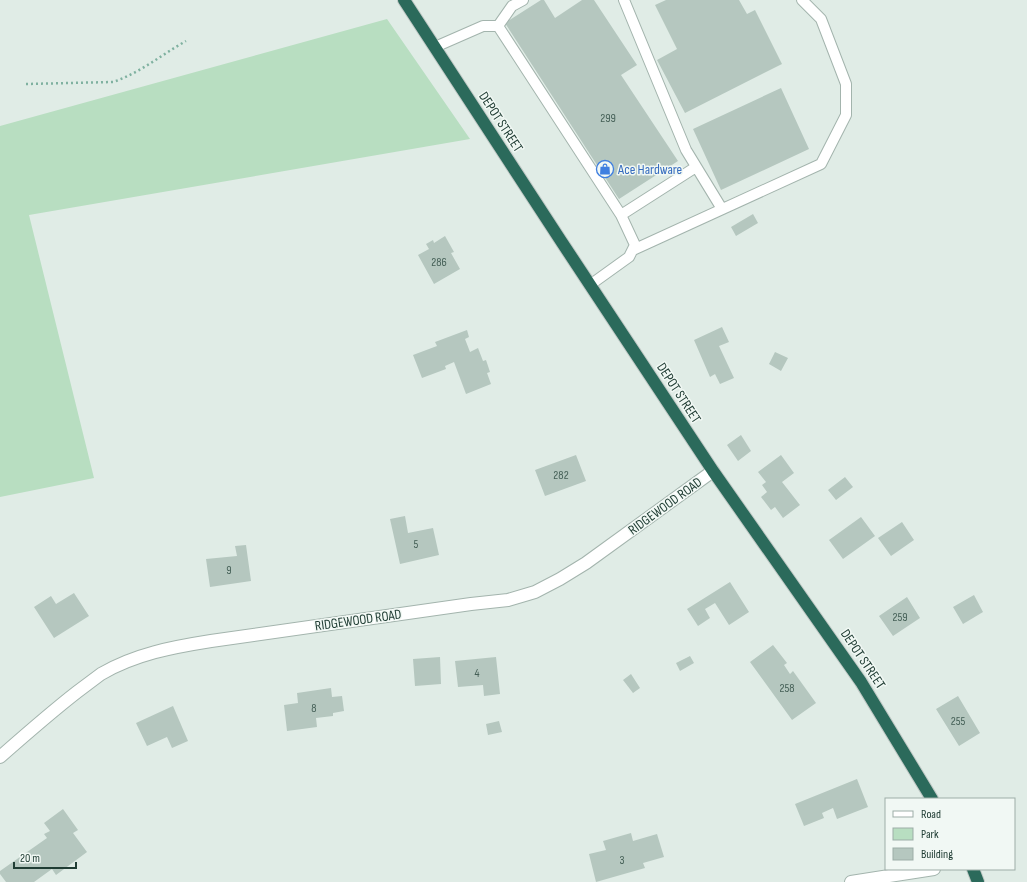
<svg xmlns="http://www.w3.org/2000/svg" width="1027" height="882" font-family="'Sofia Sans Condensed',sans-serif">
  <style>
    .green { fill: #b8dec1 }
    .building { fill: #b5c7bf }
    .lines { fill: none; stroke-linecap: round; stroke-linejoin: round }
    .lane-casing { stroke: #a3b4ad; stroke-width: 12 }
    .street-casing { stroke: #a3b4ad; stroke-width: 14 }
    .highway-casing { stroke: #c1c9c6; stroke-width: 14 }
    .path { stroke: #7fb1a0; stroke-width: 2.5; stroke-dasharray: 2 3; stroke-linecap: butt }
    .lane { stroke: #fff; stroke-width: 10 }
    .street { stroke: #fff; stroke-width: 12 }
    .highway { stroke: #2b6a5b; stroke-width: 12 }
    .labels { text-anchor: middle; dominant-baseline: central; stroke-width: 3; stroke-linejoin: round; paint-order: stroke }
    .number-label { font-size: 12px; fill: #456057 }
    .street-label { font-size: 14px; fill: #203d34; stroke: #f1f8f4 }
    .shop-label { font-size: 14px; fill: #366cbe; stroke: #f1f8f4; text-anchor: start }
  </style>
  <rect width="100%" height="100%" fill="#e0ece6"/>
  <path class="green" d="M387,19L470,139L29,215L94,478L0,497V126Z"/>
  <path class="building" d="M541,0H544L555,18L582,0H594L637,65L621,75L678,161L619,199L505,23Z
    M666,0H739L747,14L755,10L782,64L685,113L657,60L677,49L655,5Z
    M781,88L809,149L721,190L693,129Z
    M753,214L758,223L736,236L731,227Z
    M445,236L454,252L451,253L460,269L434,284L418,255L429,249L426,244L433,240L434,243Z
    M722,327L729,342L719,346L734,378L720,384L715,374L710,377L694,340Z
    M467,330L469,337L465,339L470,352L478,348L483,361L486,360L490,372L487,373L491,384L466,394L454,362L445,366L446,369L422,378L413,355L437,346L435,342Z
    M775,352L788,358L781,371L769,364Z
    M741,435L751,451L738,461L727,445Z
    M576,455L586,481L545,496L535,470Z
    M781,455L794,473L782,482L800,505L783,518L775,507L771,510L761,497L767,492L762,485L766,482L758,472Z
    M845,477L853,487L836,500L828,490Z
    M405,516L408,533L433,528L439,555L400,564L390,519Z
    M861,517L875,536L843,559L829,540Z
    M902,522L914,540L891,556L878,538Z
    M246,545L251,581L210,587L206,559L237,556L235,546Z
    M730,582L749,612L729,625L715,603L705,609L710,618L698,626L687,609Z
    M74,593L89,616L54,638L34,607L51,596L56,604Z
    M974,595L983,612L963,624L953,607Z
    M907,597L920,618L893,636L879,616Z
    M773,645L787,663L784,665L790,674L793,671L816,703L792,720L750,662Z
    M690,656L694,663L680,671L676,663Z
    M440,657L441,684L415,686L413,659Z
    M496,657L500,694L484,696L483,685L458,687L455,661Z
    M631,674L640,688L633,693L623,680Z
    M331,688L332,697L342,696L344,711L333,713V716L316,718L317,727L287,731L284,705L298,703L297,693Z
    M958,696L980,733L959,746L936,709Z
    M173,706L188,741L172,748L167,737L147,746L136,723Z
    M499,721L502,732L488,735L486,724Z
    M857,779L868,807L837,819L833,808L822,813L824,818L804,826L795,804Z
    M63,809L78,830L73,833L87,852L56,875L52,869L34,882H6L0,874V871L47,838L44,834L50,831L44,823Z
    M631,833L633,841L657,834L664,857L643,863L645,868L596,882L589,854L606,850L603,841Z"/>
  <g class="lines">
    <g class="lane-casing">
      <path id="lane" d="M624,0L686,150L722,209
        M498,26L621,215L635,245L629,257L590,285
        M498,26L512,6L523,0
        M435,47L483,26H498
        M621,215L696,167
        M633,250L821,164L846,115V84L821,19L802,0"/>
    </g>
    <g class="street-casing">
      <path id="street" d="M0,757C25,735 50,713 77,692C85,686 93,680 101,674C135,654 173,647 211,641L471,604L508,600L535,592L560,579L586,563L713,471
        M851,882L934,869"/>
    </g>
    <g class="highway-casing">
      <path id="highway" d="M404,0L561,241L713,471L861,682L932,799
        M973,869L978,882"/>
    </g>
    <path class="path" d="M26,84L113,82C140,73 161,55 186,41"/>
    <use href="#lane" class="lane"/>
    <use href="#street" class="street"/>
    <use href="#highway" class="highway"/>
  </g>
  <defs>
    <g id="shop-ring" transform="scale(0.9)"><circle r="9.5" fill="#f1f8f4" stroke="#3f7fe0" stroke-width="1.5"/><path d="M-5-2.5h2.3a2.7 3.5 0 0 1 5.4 0H5L5.5 6h-11ZM-1.5-2.5h3a1.5 2.3 0 0 0-3 0Z" fill="#3f7fe0"/></g>
  </defs>
  <g fill-rule="evenodd">
    <use href="#shop-ring" x="605" y="169"/>
  </g>
  <g class="labels">
    <g class="number-label">
      <text x="608" y="118">299</text>
      <text x="439" y="262">286</text>
      <text x="561" y="475">282</text>
      <text x="416" y="544">5</text>
      <text x="229" y="570">9</text>
      <text x="900" y="617">259</text>
      <text x="477" y="673">4</text>
      <text x="787" y="688">258</text>
      <text x="314" y="708">8</text>
      <text x="958" y="721">255</text>
      <text x="622" y="860">3</text>
    </g>
    <g class="street-label">
      <text transform="translate(501 122) rotate(57)">DEPOT STREET</text>
      <text transform="translate(679 393) rotate(57)">DEPOT STREET</text>
      <text transform="translate(665 506) rotate(-36)">RIDGEWOOD ROAD</text>
      <text transform="translate(358 620) rotate(-8)">RIDGEWOOD ROAD</text>
      <text transform="translate(863 659) rotate(56)">DEPOT STREET</text>
    </g>
    <g class="shop-label">
      <text x="618" y="169">Ace Hardware</text>
    </g>
  </g>
  <rect x="885" y="798" width="130" height="72" fill="#f1f8f4" stroke="#9dada7"/>
  <rect x="893" y="811" width="20" height="6" fill="#ffffff" stroke="#9dada7"/>
  <text x="921" y="818" font-size="12" fill="#203d34">Road</text>
  <rect x="893" y="828" width="20" height="12" fill="#b8dec1" stroke="#9dada7"/>
  <text x="921" y="838" font-size="12" fill="#203d34">Park</text>
  <rect x="893" y="848" width="20" height="12" fill="#b5c7bf" stroke="#9dada7"/>
  <text x="921" y="858" font-size="12" fill="#203d34">Building</text>
  <path d="M14 862v6h62v-6" fill="none" stroke="#203d34" stroke-width="2"/>
  <text x="20" y="862" font-size="12" fill="#203d34" stroke="#f1f8f4" stroke-width="3" paint-order="stroke">20 m</text>
</svg>
